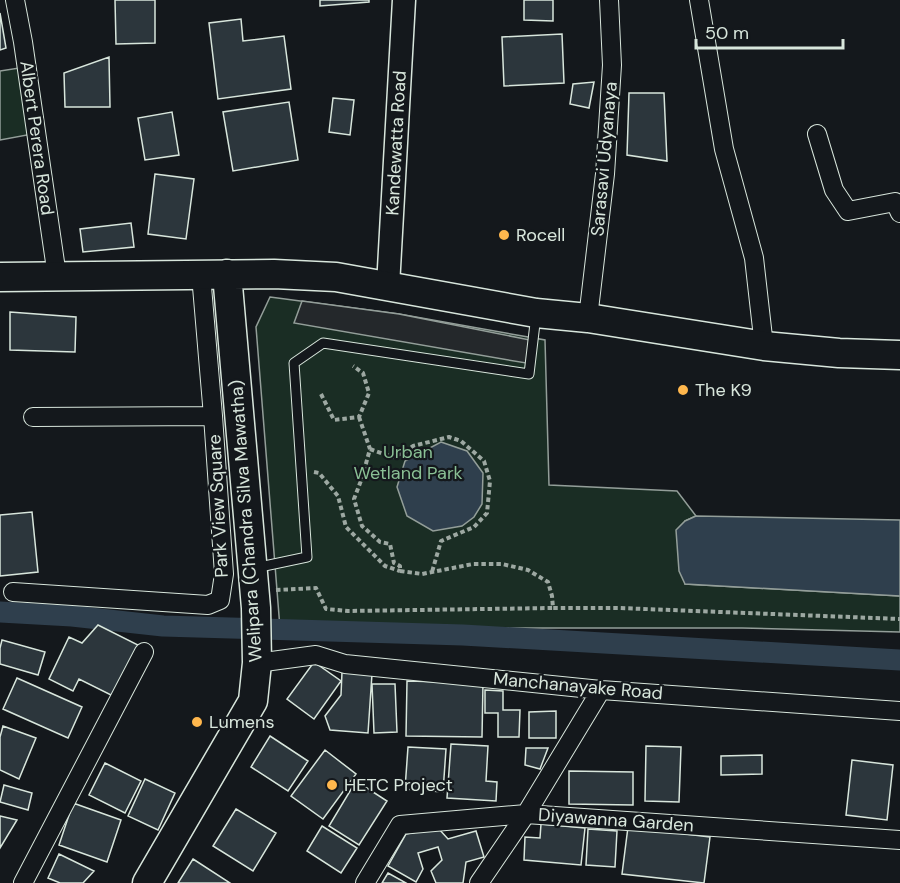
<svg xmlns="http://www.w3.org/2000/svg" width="900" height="883" font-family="'DM Sans',sans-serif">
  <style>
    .green { fill: #1a2d24; stroke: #939e99; stroke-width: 1.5 }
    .parking { fill: #24282b; stroke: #939e99; stroke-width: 1.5 }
    .water { fill: #2f3f4d; stroke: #939e99; stroke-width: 1.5 }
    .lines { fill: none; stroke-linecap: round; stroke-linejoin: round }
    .canal { stroke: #2f3f4d; stroke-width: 21 }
    .building { fill: #2c363c; stroke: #d8e6dc; stroke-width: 1.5 }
    .service-casing { stroke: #d8e6dc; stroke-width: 11 }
    .minor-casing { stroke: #d8e6dc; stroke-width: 20 }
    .tertiary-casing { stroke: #d8e6dc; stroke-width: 25 }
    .primary-casing { stroke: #d8e6dc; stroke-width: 31 }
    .path { stroke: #9da8a2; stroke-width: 4; stroke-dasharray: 4.5 3; stroke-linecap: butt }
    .service { stroke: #14181c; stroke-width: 9 }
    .minor { stroke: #14181c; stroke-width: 18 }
    .tertiary { stroke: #14181c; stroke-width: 22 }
    .primary { stroke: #14181c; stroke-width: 28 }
    .poi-dot { fill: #ffb74d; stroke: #14181c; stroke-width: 2 }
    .labels { text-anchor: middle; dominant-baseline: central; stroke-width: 4.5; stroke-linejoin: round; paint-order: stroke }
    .street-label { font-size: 18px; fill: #d8e6dc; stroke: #14181c }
    .poi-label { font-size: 18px; fill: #d8e6dc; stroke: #14181c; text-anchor: start }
    .park-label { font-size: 18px; fill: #8ac095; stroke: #14181c }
  </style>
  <rect width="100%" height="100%" fill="#14181c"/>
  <path class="green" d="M19,68L38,133L0,140V71Z
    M270,297L399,314L545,340L549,485L677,491L696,516L685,521V584L900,596V632L742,628H280L256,327Z"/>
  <path class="parking" d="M302,301L399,314L530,340L526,363L294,323Z"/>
  <path class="water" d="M441,442L467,451L483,473L482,504L474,517L462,526L433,531L407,516L397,487L405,461Z
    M696,516L900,520V596L685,584L679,571L676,530L685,521Z"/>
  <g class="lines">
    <path class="canal" d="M0,612L72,616L163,626L463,635L900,660"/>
  </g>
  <path class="building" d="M115,0H155V43L116,44Z
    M320,0H369V2L320,6Z
    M524,0H553V21L524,20Z
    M0,13L6,48L0,50Z
    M241,19L243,41L284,36L291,89L218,99L209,23Z
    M562,34L564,83L504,86L502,37Z
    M109,57L110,107H65L64,73Z
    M594,82L589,108L570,104L573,84Z
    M629,93H664L667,161L627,155Z
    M333,98L354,100L350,135L329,132Z
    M289,102L298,160L233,171L223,112Z
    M172,112L179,155L145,160L138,118Z
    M155,174L194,179L186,239L148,234Z
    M131,223L134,247L83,252L80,229Z
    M10,312L76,317L75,352L10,350Z
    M32,512L38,572L0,576V515Z
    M98,625L138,645L113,696L79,679L73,691L49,679L69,637L82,643Z
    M2,640L45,652L38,675L0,664V648Z
    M314,662L341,681L314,719L287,699Z
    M342,672L372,674L368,733L330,730L325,716L341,695Z
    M17,678L82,707L68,738L3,709Z
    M407,681L483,683L482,737L406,736Z
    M372,684H395L397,732L374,733Z
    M485,690L503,691V710H520L519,737H498V713H485Z
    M556,711V738H529V712Z
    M3,726L36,738L19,779L0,770V737Z
    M270,736L308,761L288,791L251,767Z
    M451,744L488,746L486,781L497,782L496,801L447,798Z
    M646,746L681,747L679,802L645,801Z
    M408,747L446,749L443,792L405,789Z
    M526,748H548L540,769L525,765Z
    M325,750L356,774L323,819L291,796Z
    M762,755V774L721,775V756Z
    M852,760L893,765L887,820L846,815Z
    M105,763L141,781L125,813L89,795Z
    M569,771L633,772V805L569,804Z
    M145,779L175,793L158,830L128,816Z
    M356,781L387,801L359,845L329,826Z
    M4,785L32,793L28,810L0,802Z
    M73,803L121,820L107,862L59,845Z
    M236,809L276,833L253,871L213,846Z
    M0,816L17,820L0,848Z
    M541,824L585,828L581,865L524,860L525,837L540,838Z
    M322,826L357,848L341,873L307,851Z
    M628,827L710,837L704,883L622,874Z
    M438,828L448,839L476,831L484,857L466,862L463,883H436L431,871L442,860L438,847L418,853L423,869L416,882L388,866L406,834Z
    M588,829L617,831L615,867L586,865Z
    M59,854L94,871L83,883H60L48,878Z
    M193,859L230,883H178Z
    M388,873L406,883H382Z"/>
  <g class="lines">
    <g class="service-casing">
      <path id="service" d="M255,568L307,557L294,363L323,343L529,374L536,315"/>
    </g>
    <g class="minor-casing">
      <path id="minor" d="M15,0L23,42L57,276
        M699,0L724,149L754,258L764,346
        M817,134L834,190L848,211L895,202L900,213
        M588,318L605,174L612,65L609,0
        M33,417L213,416
        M13,592L208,605L220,600L224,574L213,416L201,275
        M257,663L316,655L345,664L601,690L900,711
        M23,883L144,652
        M365,883L400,825L526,814L900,840
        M479,883L526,814L601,690"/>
    </g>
    <g class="tertiary-casing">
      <path id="tertiary" d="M388,286L404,0"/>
    </g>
    <g class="primary-casing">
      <path id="primary" d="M0,277L274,274L336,277L536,313L588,318L764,346L839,353L900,355
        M147,883L253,701L257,663L256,608L227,274"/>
    </g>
    <path class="path" d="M321,394L334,420L359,417L369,393L363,373L353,366
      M359,417L370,449L362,478L354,499L362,526L380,542L390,544L394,563L400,566V571L422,574L473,564H502L528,570L548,582L552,596L553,608H619L900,619
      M370,449L392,457L405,452L413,446L449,437L461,441L484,461L490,481L487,513L474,527L441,541L432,572
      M314,472L319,473L338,496L346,527L385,566L400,571
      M276,590L316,588L326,609L348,611L553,608"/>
    <use href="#service" class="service"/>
    <use href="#minor" class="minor"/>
    <use href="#tertiary" class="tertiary"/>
    <use href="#primary" class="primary"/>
  </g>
  <g class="poi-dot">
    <circle cx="504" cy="235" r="6"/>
    <circle cx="683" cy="390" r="6"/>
    <circle cx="197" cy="722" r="6"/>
    <circle cx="332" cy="785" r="6"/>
  </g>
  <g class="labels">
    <g class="street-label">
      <text transform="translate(37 138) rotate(82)">Albert Perera Road</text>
      <text transform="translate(396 143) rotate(-87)">Kandewatta Road</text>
      <text transform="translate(604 159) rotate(-85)">Sarasavi Udyanaya</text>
      <text transform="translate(218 506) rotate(-93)">Park View Square</text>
      <text transform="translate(246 521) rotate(-94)">Welipara (Chandra Silva Mawatha)</text>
      <text transform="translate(578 686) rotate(5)">Manchanayake Road</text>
      <text transform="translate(616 820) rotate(4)">Diyawanna Garden</text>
    </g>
    <g class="poi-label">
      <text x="516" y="235">Rocell</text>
      <text x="695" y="390">The K9</text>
      <text x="209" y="722">Lumens</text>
      <text x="344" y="785">HETC Project</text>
    </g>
    <g class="park-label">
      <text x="408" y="452">Urban<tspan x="408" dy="21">Wetland Park</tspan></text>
    </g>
  </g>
  <path d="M696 39v9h147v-9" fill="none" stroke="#d8e6dc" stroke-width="3"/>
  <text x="705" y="39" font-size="18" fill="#d8e6dc" stroke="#14181c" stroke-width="4.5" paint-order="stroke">50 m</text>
</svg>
